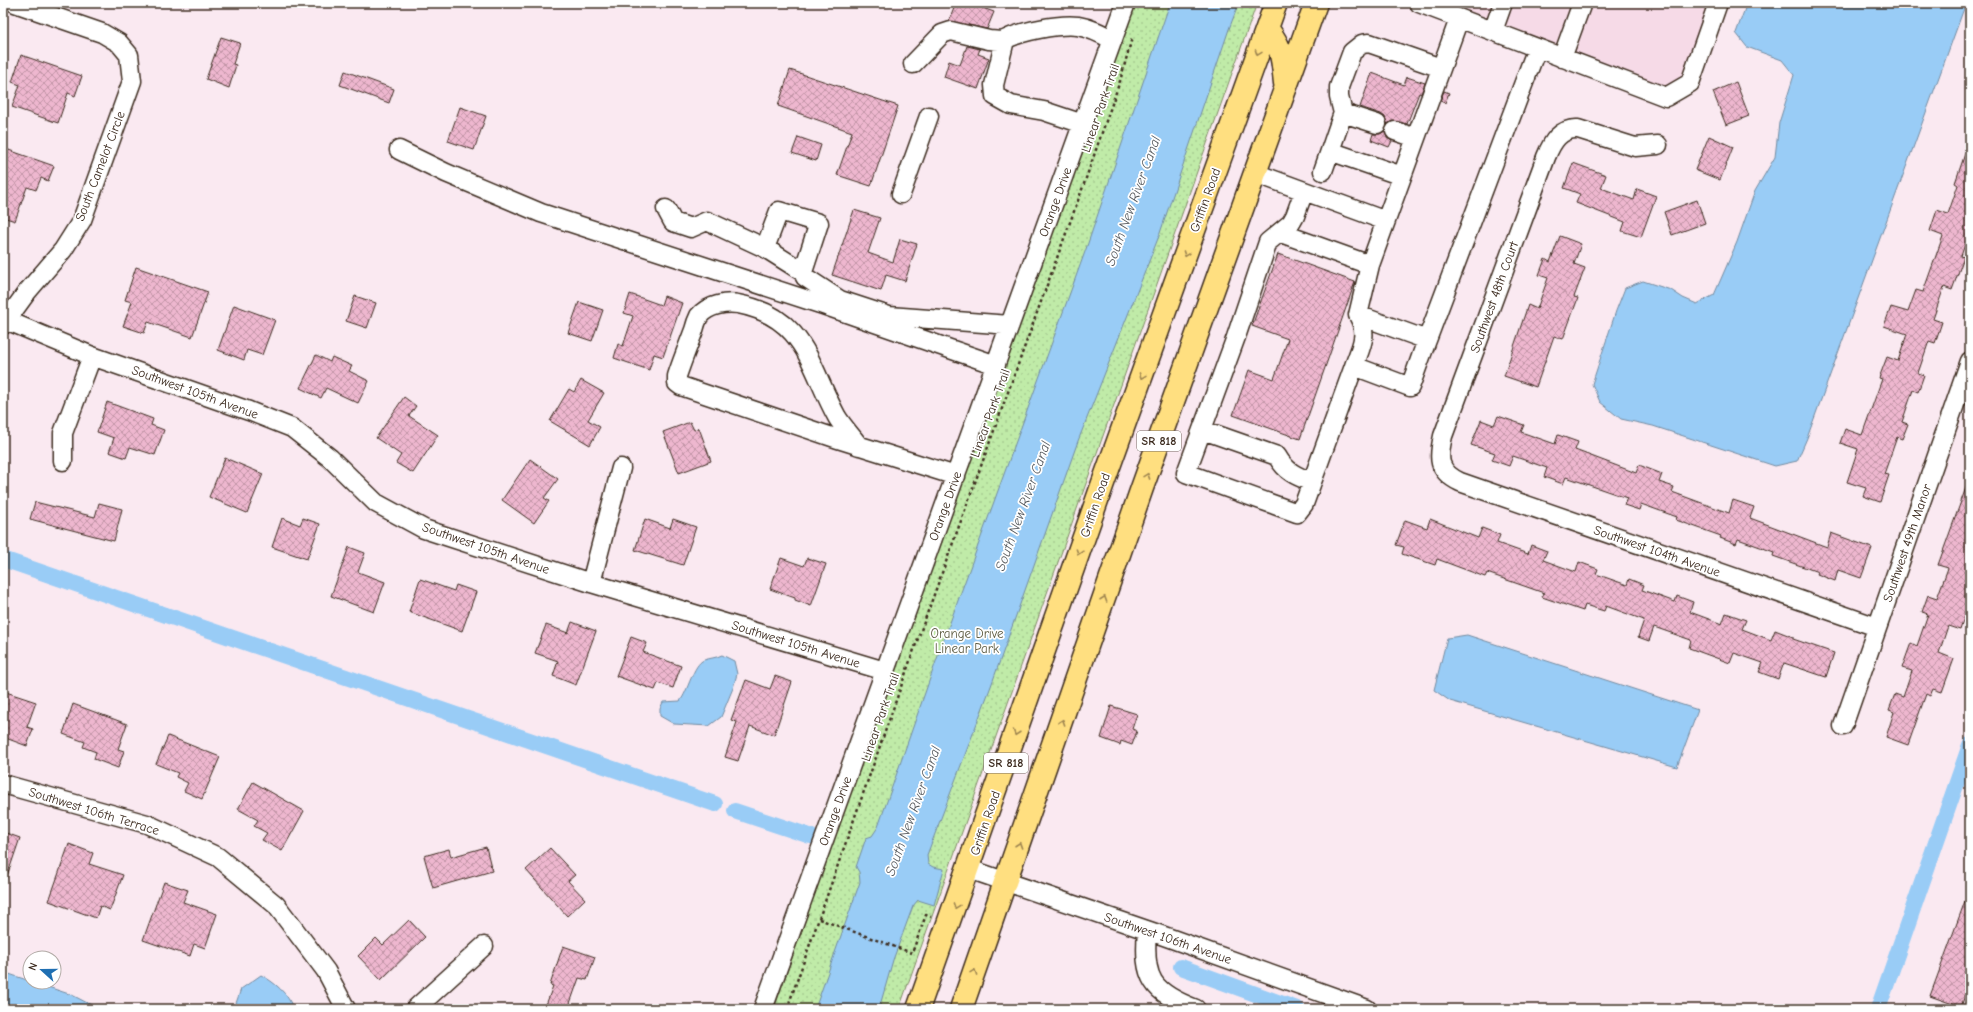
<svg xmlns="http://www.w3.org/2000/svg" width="1973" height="1012" font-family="'Comic Neue',sans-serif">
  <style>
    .built { fill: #f6dae7 }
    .grass { fill: url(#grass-dots); stroke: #7e8a63 }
    .water { fill: #99ccf6; stroke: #738ba0 }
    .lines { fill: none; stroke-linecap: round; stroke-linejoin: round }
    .canal { stroke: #99ccf6; stroke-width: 16 }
    .building { fill: url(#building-cross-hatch); stroke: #3b2a1e }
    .minor-casing { stroke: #3b2a1e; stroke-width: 21 }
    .major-casing { stroke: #3b2a1e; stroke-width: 25 }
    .path { stroke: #3b2a1e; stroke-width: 2.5; stroke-dasharray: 3 3; stroke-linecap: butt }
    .minor { stroke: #fff; stroke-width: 18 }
    .major { stroke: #ffdf80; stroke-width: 22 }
    .oneway { stroke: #9d844f }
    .labels { text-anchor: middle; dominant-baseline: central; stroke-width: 3.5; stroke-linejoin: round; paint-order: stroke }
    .shield { fill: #fff; stroke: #766a62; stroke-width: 1 }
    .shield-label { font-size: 12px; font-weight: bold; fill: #3b2a1e }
    .street-label { font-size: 13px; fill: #3b2a1e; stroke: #fff }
    .park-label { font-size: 13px; fill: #5c5a40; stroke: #fff }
    .water-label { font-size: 14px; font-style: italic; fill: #575b5f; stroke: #fff }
  </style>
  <defs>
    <pattern id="grass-dots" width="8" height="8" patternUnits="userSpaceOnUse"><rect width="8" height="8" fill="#c0eba8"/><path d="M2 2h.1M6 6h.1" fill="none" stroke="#a6ca90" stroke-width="1.8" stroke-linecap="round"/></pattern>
    <pattern id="building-cross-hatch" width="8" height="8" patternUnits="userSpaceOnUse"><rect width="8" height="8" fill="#eeb7cf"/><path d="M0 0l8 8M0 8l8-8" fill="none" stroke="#c295a7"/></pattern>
  </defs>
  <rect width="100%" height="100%" fill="#fae9f1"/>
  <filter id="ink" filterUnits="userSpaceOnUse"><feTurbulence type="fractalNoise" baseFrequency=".025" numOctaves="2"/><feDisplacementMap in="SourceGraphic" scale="8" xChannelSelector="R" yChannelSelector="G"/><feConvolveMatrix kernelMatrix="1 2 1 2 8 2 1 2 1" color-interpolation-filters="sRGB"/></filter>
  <g filter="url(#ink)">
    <path class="built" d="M1419,3H1719L1690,83L1666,97Z"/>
    <path class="grass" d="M1134,3H1257L899,1009H774L911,620Z"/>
    <path class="water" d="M1170,3H1239L1229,29L1159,236L1078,441L991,686L927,855L928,864L933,867L944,869L934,905L918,900L913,906L893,960L879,1009H815L860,882L859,872L856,867L866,838L872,836L878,827L940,650L1086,249Z
      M1747,3H1966L1807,438L1797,461L1775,466L1653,426L1621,419L1600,402L1592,384L1616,311L1625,288L1643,281L1671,290L1683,298L1697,304L1714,295L1737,242L1755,191L1775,157L1779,123L1794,75L1782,60L1747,47L1736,33Z
      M1467,635L1698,710L1677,767L1450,701L1434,690L1447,638Z
      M722,655L734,661L737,674L733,688L721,717L709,726L674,724L660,716V709L663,702L680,701C688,692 693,664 704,660C710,658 716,658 722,655Z
      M3,972L72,995L99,1009H3Z
      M261,975C274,982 289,994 293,1009H234L241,989Z"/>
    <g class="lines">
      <path class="canal" d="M3,559L715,804
        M735,811L810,836
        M1181,967L1297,1009
        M1878,1009L1970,745"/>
    </g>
    <path class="building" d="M956,3H969L994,12L987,29L949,21Z
      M221,37L240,43L233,64L236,65L229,88L206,79Z
      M967,46L980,49L978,54L989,58L978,89L944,77L949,61L960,65Z
      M21,55L82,76L75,96L68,93L58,123L12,107L20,85L12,82Z
      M790,70L898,106L871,186L837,175L852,132L778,106Z
      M345,71L394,89L389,103L340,85Z
      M1372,73L1404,85L1407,77L1425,83L1421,94L1419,93L1407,124L1393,121L1387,124L1385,117L1381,114L1360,107Z
      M1736,82L1749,116L1726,125L1713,92Z
      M1444,91L1449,93L1445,103L1440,101Z
      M460,107L486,116L474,150L448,141Z
      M1385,131L1387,138L1392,141L1389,147L1371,140L1373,134H1380Z
      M1709,136L1733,147L1720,180L1695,170Z
      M798,137L821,145L816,161L792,153Z
      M1968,145H1970V230L1961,256L1964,257L1952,290L1944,287L1933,319L1942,322L1935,343L1929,341L1918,373L1924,375L1918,392L1913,390L1902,422L1908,424L1902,439L1897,437L1884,474L1889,475L1880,502L1863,496L1866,488L1847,482L1858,449L1840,443L1845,429L1862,435L1882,379L1879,378L1887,357L1898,361L1907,334L1884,326L1891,307L1908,312L1916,290L1923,292L1943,236L1930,231L1937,210L1948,214L1958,185L1955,183Z
      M3,148L54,166L48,181L41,178L36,190L27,187L15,221L3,217Z
      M1573,163L1606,175L1601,188L1634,200L1637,189L1656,196L1641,237L1622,231L1625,222L1576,203L1580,194L1564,188Z
      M1697,200L1705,223L1672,235L1664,212Z
      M854,210L880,218L868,253L893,262L900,239L917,244L905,281L886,275L881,291L832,275Z
      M1560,236L1581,244L1574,264L1585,268L1574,297L1578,298L1563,339L1554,336L1536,387L1504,376L1528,305L1537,309L1548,278L1539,275L1545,259L1550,262Z
      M1278,254L1355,282L1300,439L1233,415L1249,370L1274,379L1288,339L1252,326Z
      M136,267L208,292L192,337L148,322L144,333L123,326L132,302L125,300Z
      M630,294L661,305L664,296L682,303L663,357L654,354L649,370L614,358L618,344L623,346L633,316L624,313Z
      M355,296L376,303L367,328L346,321Z
      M579,302L603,310L592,341L568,333Z
      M234,305L275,320L262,355L247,350L244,360L218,350Z
      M316,355L330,362L332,357L352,366L349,371L369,381L358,403L326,388L321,398L300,388Z
      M581,380L604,393L588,420L600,427L590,445L550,421L569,389L574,392Z
      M404,397L416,406L409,416L438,435L413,473L396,463L401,455L376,438Z
      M107,402L153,419L151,425L164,430L155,455L130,447L126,458L109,452L114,438L97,432Z
      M1498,416L1524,425L1521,432L1555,444L1558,435L1578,442L1575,450L1636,473L1639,465L1662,474L1659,482L1674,487L1672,492L1729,513L1733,500L1754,507L1750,518L1827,547L1831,533L1872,548L1861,578L1838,570L1835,581L1817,574L1818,572L1773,556L1774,552L1738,539L1736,544L1720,538L1721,536L1676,520L1677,517L1641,504L1639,510L1624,505L1627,498L1566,477L1563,484L1544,477L1547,468L1513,456L1509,466L1492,460L1495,453L1471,445L1481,420L1494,425Z
      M690,422L694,430L699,428L711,461L679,473L663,432Z
      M225,458L263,474L247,513L209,497Z
      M530,459L558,479L544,498L549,501L534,523L502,500Z
      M1968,482L1970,483V600L1960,630L1948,626L1939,653L1954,659L1942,692L1933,689L1930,696L1926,694L1908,745L1886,737L1894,712L1889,710L1895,694L1903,697L1912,671L1902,668L1911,643L1917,646L1928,614L1922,612L1928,595L1937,598L1948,568L1938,565Z
      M35,502L95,517L99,503L122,509L114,541L30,519Z
      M282,518L300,525L303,518L320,524L307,559L272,547Z
      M645,519L670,528L673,519L696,527L683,565L635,550Z
      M1430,519L1478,538L1482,528L1500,535L1497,543L1528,554L1531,545L1547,551L1543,560L1576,572L1579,562L1598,569L1596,574L1627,585L1629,579L1644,585L1642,590L1675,602L1677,596L1693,602L1690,612L1722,624L1726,613L1746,620L1742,629L1771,640L1775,630L1793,637V639L1834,653L1826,677L1784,663L1778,679L1759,672L1763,663L1734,653L1730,663L1689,648L1691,640L1654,627L1649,641L1638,637L1644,620L1606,606L1604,611L1585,605L1583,611L1542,597L1544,593L1487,573L1485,577L1437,559L1435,565L1402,554L1404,547L1396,545L1405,520L1427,528Z
      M349,547L365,553L358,572L385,582L374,612L331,596Z
      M781,558L804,566L807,558L826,564L811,606L795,600V598L770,589Z
      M420,579L454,591L456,585L476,592L462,631L409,612Z
      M572,622L596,631L576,685L553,676L558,661L535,653L546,625L568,633Z
      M631,637L647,643L643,652L681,666L673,688L658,683L655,690L616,676Z
      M775,676L792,682L774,735L750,726L738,761L725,757L737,722L731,720L746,680L770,689Z
      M3,691L36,702L27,727L33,729L27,746L3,737Z
      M73,704L127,724L118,749L124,751L118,768L94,759L96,752L83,747L85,742L63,734Z
      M1111,706L1137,714L1132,729L1137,731L1132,745L1121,741L1120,745L1101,738Z
      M168,736L220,757L202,799L184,791L188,783L176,777L178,773L156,764Z
      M253,782L304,811L282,851L262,840L267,833L254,826L258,820L238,809Z
      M3,832L20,838L5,882L3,881Z
      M69,844L93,853L89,864L123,875L110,910L100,906L96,918L49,901Z
      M486,847L492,871L433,888L424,856L449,849L451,857Z
      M550,848L575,875L568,881L585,899L567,916L526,870Z
      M164,882L188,890L183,902L217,914L205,948L194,944L190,956L143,940Z
      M1968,893L1970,894V980L1961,1007L1930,996Z
      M409,920L425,937L381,980L358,956L376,938L383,945Z
      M563,946L595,957L587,980L579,978L568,1009H557L546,1005L553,986L550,985Z"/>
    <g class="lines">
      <g class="minor-casing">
        <path id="minor" d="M1419,3L1666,97L1690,83L1718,3
          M1459,19L1370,265L1358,315L1427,340L1537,48
          M1493,31L1503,3
          M1003,41C1019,31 1059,24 1078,26C1091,28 1102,34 1113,40
          M1562,58L1582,3
          M913,64L942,34L951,31L989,40L1003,41L1004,44L994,85L995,96L1011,105L1044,111L1083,124
          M1343,113L1377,124
          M1395,131L1416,138
          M1658,145L1635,147L1578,129C1560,128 1552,142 1546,157L1443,436C1438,458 1437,471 1460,482L1877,627
          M399,150L446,173L541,213L823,305L996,365
          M1323,171L1330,151
          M1255,173L1386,221
          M1402,176L1330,151L1343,113L1339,97V87L1342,79L1352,52L1362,44L1369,43L1441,68
          M1304,191L1295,216L1291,223L1268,242L1236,337L1186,473L1297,513L1304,504L1354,366
          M901,194L929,116
          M666,209L673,222L691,228L707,221L765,248
          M1281,233L1370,265
          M803,272L765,248L779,211L819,223L803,272L805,277L840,300L889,316L1010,325
          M1358,315C1369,335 1361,346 1354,366L1410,387L1427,340
          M6,320L92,356L249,411L292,428L330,458L376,503L424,529L591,583L885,671
          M3,325L27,292L63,250L82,220L132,81L129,55L119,43L102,33L15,3
          M1203,430L1277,456C1286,472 1296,476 1312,482
          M859,446C852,436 843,427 837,417C809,366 806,317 738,304C726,302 708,305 699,316C697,320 695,326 694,330C688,346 682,361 677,376V383L681,386L838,439L956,476
          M63,461V433L92,356
          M591,583L621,468
          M1843,726L1970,361
          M3,784L147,824L218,857L276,905L326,971L346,1009
          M969,869L1164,936L1367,1009
          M1147,931C1143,978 1151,992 1196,1009
          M415,1009L484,946
          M763,1009L1126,3"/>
      </g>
      <g class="major-casing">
        <path id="major" d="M1267,28C1283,50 1282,57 1285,83
          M918,1009L1103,483L1276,3
          M961,1009L1142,488L1316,3"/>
      </g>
      <path class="path" d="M819,919L912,953L926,915L931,917
        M787,1009L916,644L1084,184L1120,81L1132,38"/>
      <use href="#minor" class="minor"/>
      <use href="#major" class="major"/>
    </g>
    <defs><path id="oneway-chevron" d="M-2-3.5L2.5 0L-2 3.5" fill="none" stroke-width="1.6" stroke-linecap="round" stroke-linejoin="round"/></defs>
    <g class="oneway">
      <use href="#oneway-chevron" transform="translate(1258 53) rotate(110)"/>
      <use href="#oneway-chevron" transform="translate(1186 254) rotate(110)"/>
      <use href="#oneway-chevron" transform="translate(1142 376) rotate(110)"/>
      <use href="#oneway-chevron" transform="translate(1147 476) rotate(-70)"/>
      <use href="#oneway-chevron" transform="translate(1079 552) rotate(109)"/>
      <use href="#oneway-chevron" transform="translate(1104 599) rotate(-71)"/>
      <use href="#oneway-chevron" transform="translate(1062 722) rotate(-71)"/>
      <use href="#oneway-chevron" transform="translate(1016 733) rotate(109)"/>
      <use href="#oneway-chevron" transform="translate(1019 845) rotate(-71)"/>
      <use href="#oneway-chevron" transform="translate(956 906) rotate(110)"/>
      <use href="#oneway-chevron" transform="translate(974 972) rotate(-70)"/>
    </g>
  </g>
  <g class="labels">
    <g class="shield">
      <rect x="1137" y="431" width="44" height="20" rx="3"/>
      <rect x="984" y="753" width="44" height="20" rx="3"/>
    </g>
    <g class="shield-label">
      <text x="1159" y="441">SR 818</text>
      <text x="1006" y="763">SR 818</text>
    </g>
    <g class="street-label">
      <text transform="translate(1100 108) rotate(-71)">Linear Park Trail</text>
      <text transform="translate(100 166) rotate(-69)">South Camelot Circle</text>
      <text transform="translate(1205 200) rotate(-70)">Griffin Road</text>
      <text transform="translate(1055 202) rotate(-70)">Orange Drive</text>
      <text transform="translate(1494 297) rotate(-70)">Southwest 48th Court</text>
      <text transform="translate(195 392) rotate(20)">Southwest 105th Avenue</text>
      <text transform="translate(990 413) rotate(-70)">Linear Park Trail</text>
      <text transform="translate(1095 505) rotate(-71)">Griffin Road</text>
      <text transform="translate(945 506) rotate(-70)">Orange Drive</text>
      <text transform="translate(1907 543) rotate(-71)">Southwest 49th Manor</text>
      <text transform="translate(486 548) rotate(19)">Southwest 105th Avenue</text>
      <text transform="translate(1657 551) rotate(19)">Southwest 104th Avenue</text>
      <text transform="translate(796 644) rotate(17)">Southwest 105th Avenue</text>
      <text transform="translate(880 717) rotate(-71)">Linear Park Trail</text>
      <text transform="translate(94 811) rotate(17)">Southwest 106th Terrace</text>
      <text transform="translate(835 811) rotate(-70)">Orange Drive</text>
      <text transform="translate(985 823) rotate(-71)">Griffin Road</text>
      <text transform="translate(1168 938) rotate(19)">Southwest 106th Avenue</text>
    </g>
    <g class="park-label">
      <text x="967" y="633">Orange Drive<tspan x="967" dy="15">Linear Park</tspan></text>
    </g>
    <g class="water-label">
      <text transform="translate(1133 201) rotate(-70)">South New River Canal</text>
      <text transform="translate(1023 506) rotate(-70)">South New River Canal</text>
      <text transform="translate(913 811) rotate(-70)">South New River Canal</text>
    </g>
  </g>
  <rect width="1973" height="1012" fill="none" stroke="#fff" stroke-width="16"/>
  <rect x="8" y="8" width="1957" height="996" fill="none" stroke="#3b2a1e" stroke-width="1.5" filter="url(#ink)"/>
  <g transform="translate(42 970) rotate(291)"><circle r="19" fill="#ffffff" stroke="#b1aaa5"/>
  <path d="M0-3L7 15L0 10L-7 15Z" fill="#1f6fb2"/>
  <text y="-6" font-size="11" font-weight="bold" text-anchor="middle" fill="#3b2a1e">N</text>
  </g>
</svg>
